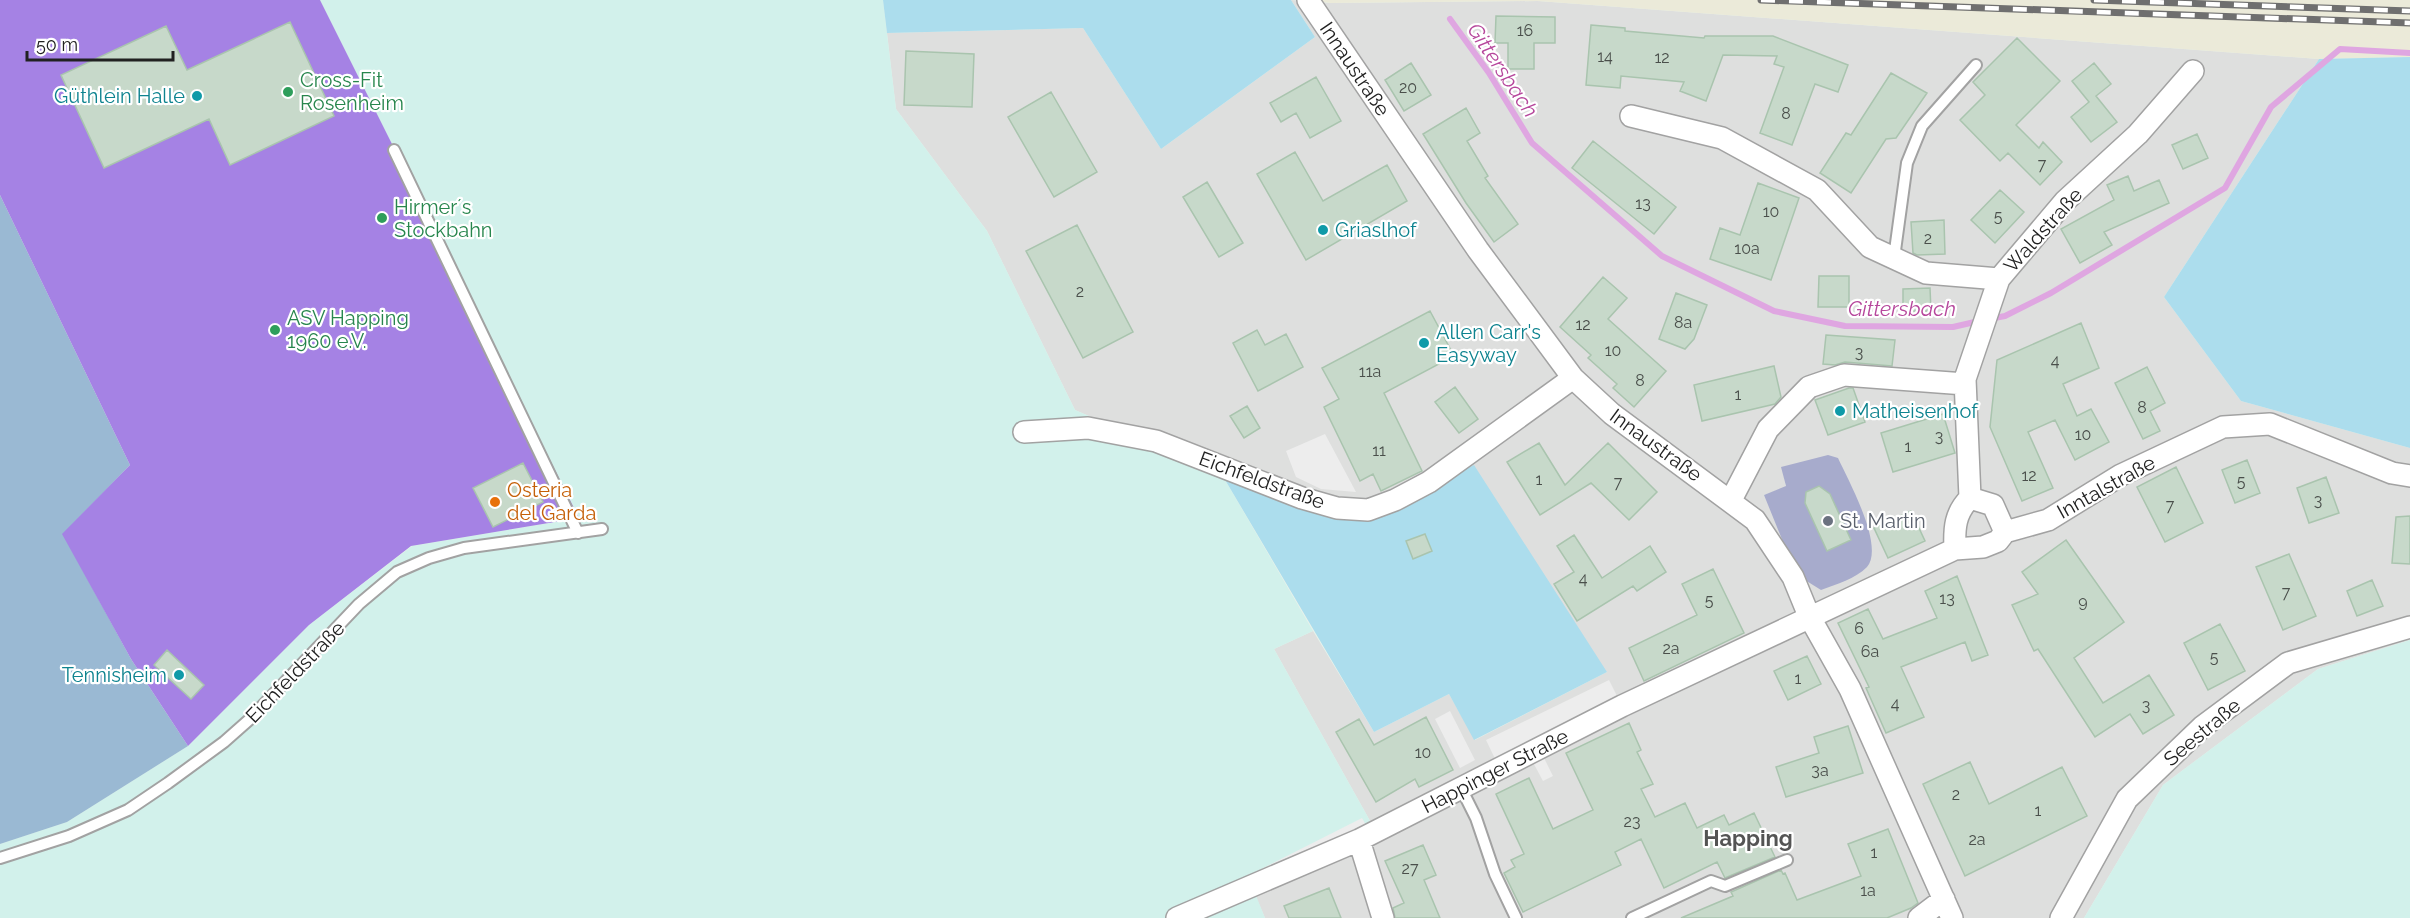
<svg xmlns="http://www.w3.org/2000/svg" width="2410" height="918" font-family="Raleway,sans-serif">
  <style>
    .residential { fill: #dedfde; fill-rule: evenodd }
    .industrial { fill: #ebead9 }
    .farmland { fill: #d2f1eb }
    .grass { fill: #acdded }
    .forest { fill: #9ab9d3 }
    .cemetery { fill: #a7abcc }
    .pitch { fill: #a582e4 }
    .parking { fill: #ededed }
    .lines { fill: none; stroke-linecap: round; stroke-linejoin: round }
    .stream { stroke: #dfa6e1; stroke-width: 6 }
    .building { fill: #c7d9ca; stroke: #a9c4ae; stroke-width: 1.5 }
    .service-casing { stroke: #a2a2a2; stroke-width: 14 }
    .minor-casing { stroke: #a2a2a2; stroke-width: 24 }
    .service { stroke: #fff; stroke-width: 10 }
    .minor { stroke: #fff; stroke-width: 21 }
    .rail-casing { stroke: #6f6f6f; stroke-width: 7 }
    .rail { stroke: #fff; stroke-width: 4.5; stroke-dasharray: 14; stroke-linecap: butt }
    .leisure-dot { fill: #2e9e5b; stroke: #fff; stroke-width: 2 }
    .culture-dot { fill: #0f9aa8; stroke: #fff; stroke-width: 2 }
    .food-dot { fill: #e8710a; stroke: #fff; stroke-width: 2 }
    .worship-dot { fill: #6b7280; stroke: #fff; stroke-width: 2 }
    .labels { text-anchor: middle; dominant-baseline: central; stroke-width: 4.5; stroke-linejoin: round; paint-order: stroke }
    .number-label { font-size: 16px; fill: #4a4f4b }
    .street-label { font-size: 20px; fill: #212121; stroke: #fff }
    .leisure-label { font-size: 20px; fill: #27864d; stroke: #fff; text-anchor: start }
    .culture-label { font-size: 20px; fill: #0d838f; stroke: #fff; text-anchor: start }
    .food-label { font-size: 20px; fill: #c56008; stroke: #fff; text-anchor: start }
    .worship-label { font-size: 20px; fill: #5b616d; stroke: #fff; text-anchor: start }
    .water-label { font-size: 21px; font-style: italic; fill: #b6479c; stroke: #fff }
    .quarter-label { font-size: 22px; font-weight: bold; fill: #545454; stroke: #fff }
  </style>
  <rect width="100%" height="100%" fill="#e7f2eb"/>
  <path class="residential" d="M1291,0L1331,3L1538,1L2319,59L2164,297L2241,401L2410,448V640L2318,669L2163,785L2084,918H1265L1254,892L1374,828L1274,649L1313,631L1374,732L1449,694L1475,740L1607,672L1372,516L1221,473L1075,410L987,231L896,109L887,33L1083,28L1161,149L1315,37ZM1782,467L1821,590L1764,495L1786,487Z"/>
  <path class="industrial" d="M1302,0H2410V57L2319,59L1538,1L1331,3Z"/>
  <path class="farmland" d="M320,0H883L896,109L987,231L1075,410L1221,473L1313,631L1274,649L1374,828L1255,893L1265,918H0V844L67,822L188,746L309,625L412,546L579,518Z
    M2410,640V918H2084L2163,785L2318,669Z"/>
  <path class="grass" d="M883,0H1291L1315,37L1161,149L1083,28L887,33Z
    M2410,57V448L2241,401L2164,297L2319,59Z
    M1474,465L1607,672L1474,740L1449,694L1374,732L1221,473L1372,516Z"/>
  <path class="forest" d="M0,195L130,465L63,534L131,659L188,746L67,822L0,844Z"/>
  <path class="cemetery" d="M1828,455L1838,458C1848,480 1885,546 1867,567C1855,579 1837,584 1821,590L1805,580L1790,559L1764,495L1786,486L1781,467Z"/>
  <path class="pitch" d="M0,0H320L579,518L411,546L309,625L188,746L131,659L62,534L130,465L0,195Z"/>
  <path class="parking" d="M1325,434L1356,492L1321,489L1296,477L1286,451Z
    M1609,680L1622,706L1539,748L1553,776L1543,781L1528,753L1499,767L1486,740Z
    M1450,711L1475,760L1460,768L1435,719Z
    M1362,818L1371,834L1257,885L1251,874Z"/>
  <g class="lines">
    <path class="stream" d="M1450,19L1489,73L1532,143L1662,256L1774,311L1845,326L1953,327L1979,321
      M1989,319L2005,316L2051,293L2225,188L2271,107L2340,49L2410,53"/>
  </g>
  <path class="building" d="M1496,16L1555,17V43H1534V69H1508V43H1495Z
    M290,22L334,116L230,165L209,119L104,168L61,75L166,26L187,70Z
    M1591,25L1625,28V31L1704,38L1705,36H1773L1848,65L1838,92L1815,84L1792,145L1760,133L1784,67L1774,64L1777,56L1723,55L1706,101L1680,91L1684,82L1621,76L1620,88L1586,85Z
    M2017,38L2060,81L2016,125L2039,148L2043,142L2062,162L2040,185L2008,153L2000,161L1960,120L1985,95L1973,82Z
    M906,51L974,54L972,107L904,105Z
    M1411,63L1431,95L1404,111L1385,80Z
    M2094,63L2111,84L2096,96L2117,122L2091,142L2071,117L2089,102L2072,81Z
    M1891,73L1927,93L1896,138L1886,139L1851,193L1820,173L1846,133L1851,135Z
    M1316,77L1341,121L1310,138L1296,113L1281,122L1270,103Z
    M1051,92L1097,172L1054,197L1008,117Z
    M1466,108L1480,133L1467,141L1488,176L1485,178L1518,224L1494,242L1466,203L1423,134Z
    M2197,134L2208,158L2183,169L2172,145Z
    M1593,141L1676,207L1654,234L1572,168Z
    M1295,152L1323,201L1387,165L1407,201L1306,260L1257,174Z
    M2128,176L2134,191L2159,180L2169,203L2104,232L2112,245L2080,263L2061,229L2114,200L2107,185Z
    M1207,182L1243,243L1219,257L1183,197Z
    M1758,183L1799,198L1771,280L1710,259L1720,228L1740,235Z
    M2000,190L2024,212L1995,243L1971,220Z
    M1944,220L1945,254L1917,255L1913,253L1911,222Z
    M1077,225L1133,332L1083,358L1026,251Z
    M1819,276H1849V307H1818Z
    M1603,277L1627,298L1608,319L1666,371L1634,407L1613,388L1617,384L1588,358L1591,355L1560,327Z
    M1930,288L1931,311H1903V289Z
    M1676,293L1707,305L1694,339L1685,349L1659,339Z
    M1430,311L1454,356L1384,393L1422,471L1381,491L1373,474L1360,481L1324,407L1339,399L1322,368Z
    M2081,323L2099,368L2063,384L2077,416L2091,409L2109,442L2075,460L2055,420L2028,432L2053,488L2022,501L1990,427L1997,360Z
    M1257,330L1265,345L1286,334L1303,367L1258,391L1233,343Z
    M1826,335L1895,340L1892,366L1845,362L1835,365L1823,364Z
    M1774,366L1781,397L1775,404L1702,421L1694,385Z
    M2147,367L2165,403L2150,411L2160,431L2143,439L2115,383Z
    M1455,387L1478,419L1459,433L1435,402Z
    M1849,388H1853L1865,422L1828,435L1815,400Z
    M1247,406L1260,428L1244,438L1230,416Z
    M1943,414L1955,453L1893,472L1881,433Z
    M1539,443L1565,485L1608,443L1657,492L1629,520L1591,483L1540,515L1507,462Z
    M2247,460L2260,493L2235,503L2222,470Z
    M523,463L543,502L493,527L473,488Z
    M2176,467L2203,523L2165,542L2137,487Z
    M2326,477L2339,513L2309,523L2297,488Z
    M1819,486L1830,494L1851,540L1827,551L1805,503L1806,492Z
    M1911,511L1925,541L1888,558L1874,528Z
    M2410,516V564L2392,563L2396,517Z
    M1425,534L1432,551L1413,559L1406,541Z
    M1574,535L1602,578L1650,546L1666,572L1637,591L1633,586L1577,621L1554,584L1574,572L1557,546Z
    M2066,540L2124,622L2074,658L2103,703L2149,675L2174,715L2143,734L2130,714L2095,737L2038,649L2034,651L2012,605L2038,594L2022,572Z
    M2289,554L2316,616L2283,630L2256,567Z
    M1713,569L1744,633L1644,681L1629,648L1697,615L1682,584Z
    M1957,576L1988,655L1972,661L1965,642L1901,667L1924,717L1886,733L1866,688L1869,687L1838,623L1868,609L1883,639L1937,618L1925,591Z
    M2372,580L2383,606L2357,616L2347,591Z
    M2220,624L2245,671L2208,690L2184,643Z
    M167,650L204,685L191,699L154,665Z
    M1807,656L1821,684L1788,700L1774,671Z
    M1426,717L1453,770L1419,787L1415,779L1376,802L1336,732L1359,719L1374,745Z
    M1629,723L1641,750L1637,752L1653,784L1641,789L1655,817L1685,803L1697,828L1724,815L1729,825L1754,813L1775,857L1725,878L1717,862L1664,888L1641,839L1615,852L1621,865L1523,912L1504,873L1515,867L1511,860L1524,854L1496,794L1529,778L1553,829L1593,810L1566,753Z
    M1848,726L1863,773L1786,797L1776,767L1819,753L1814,737Z
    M1970,762L1989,804L2062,767L2087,816L1965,876L1923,784Z
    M1888,829L1918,903L1911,908L1887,918H1681L1733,896L1731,892L1781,870L1783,874L1785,873L1797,900L1861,876L1848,844Z
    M1423,845L1436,875L1424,880L1440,918H1395L1393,908L1404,903L1385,861Z
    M1329,888L1341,918H1289L1284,906Z"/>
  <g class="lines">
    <g class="service-casing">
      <path id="service" d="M394,150L578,533
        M1894,258L1907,163L1922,126L1976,65
        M1461,788L1476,818L1495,874L1516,918
        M0,858L69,836L128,810L168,783L224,742L250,719L359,604L397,572L429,558L464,548L602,529
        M1632,918L1711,881L1725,886L1787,860"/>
    </g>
    <g class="minor-casing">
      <path id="minor" d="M1308,0L1478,250L1573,378L1612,414L1755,520L1793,577L1809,616L1850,689L1952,918
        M1631,116L1722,138L1817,190L1870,247L1926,273L1999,279
        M1024,432L1088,428L1156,441L1302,498L1337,508L1368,510L1395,500L1429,482L1573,378
        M1970,498L1965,379L1999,279L2065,201L2138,134L2193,71
        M1731,500L1768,429L1809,387L1844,375L1965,384
        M1955,549C1954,528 1955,513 1970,498L1993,505L2005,532
        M1359,840L1383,918
        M1177,918L1359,840L1622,706L1955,549L1983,547L1998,541L2005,532L2048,520L2121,475L2223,427L2270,424L2392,473L2410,476
        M1919,918L1944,899
        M2061,918L2127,799L2202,727L2288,663L2410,627"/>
    </g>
    <use href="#service" class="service"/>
    <use href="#minor" class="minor"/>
    <g class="rail-casing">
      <path id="rail" d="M1761,0L2410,23
        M2094,0L2410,11"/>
    </g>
    <use href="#rail" class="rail"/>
  </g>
  <g class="leisure-dot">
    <circle cx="288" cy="92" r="6"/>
    <circle cx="382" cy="218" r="6"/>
    <circle cx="275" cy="330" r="6"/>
  </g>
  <g class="culture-dot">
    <circle cx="197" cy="96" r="6"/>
    <circle cx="1323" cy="230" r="6"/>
    <circle cx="1424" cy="343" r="6"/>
    <circle cx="1840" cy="411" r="6"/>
    <circle cx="179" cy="675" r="6"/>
  </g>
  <circle class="food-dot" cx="495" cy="502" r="6"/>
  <circle class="worship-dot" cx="1828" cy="521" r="6"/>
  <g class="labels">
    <g class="number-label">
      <text x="1525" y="30">16</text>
      <text x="1605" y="56">14</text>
      <text x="1662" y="57">12</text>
      <text x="1408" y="87">20</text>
      <text x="1786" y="113">8</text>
      <text x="2042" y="164">7</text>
      <text x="1643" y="203">13</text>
      <text x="1771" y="211">10</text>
      <text x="1998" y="216">5</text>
      <text x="1928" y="238">2</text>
      <text x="1747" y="248">10a</text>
      <text x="1080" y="291">2</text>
      <text x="1683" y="322">8a</text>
      <text x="1583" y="324">12</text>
      <text x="1613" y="350">10</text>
      <text x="1859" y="352">3</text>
      <text x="2055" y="360">4</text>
      <text x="1370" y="371">11a</text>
      <text x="1640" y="380">8</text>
      <text x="1738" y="394">1</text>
      <text x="2142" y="407">8</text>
      <text x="2083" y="434">10</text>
      <text x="1939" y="436">3</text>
      <text x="1908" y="446">1</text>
      <text x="1379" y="450">11</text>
      <text x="2029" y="475">12</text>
      <text x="1539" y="479">1</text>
      <text x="2241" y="481">5</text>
      <text x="1618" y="482">7</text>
      <text x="2318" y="500">3</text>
      <text x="2170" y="505">7</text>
      <text x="1583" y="578">4</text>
      <text x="2286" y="592">7</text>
      <text x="1947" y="598">13</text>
      <text x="1709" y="600">5</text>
      <text x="2083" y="601">9</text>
      <text x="1859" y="628">6</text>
      <text x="1671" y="648">2a</text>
      <text x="1870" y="651">6a</text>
      <text x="2214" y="657">5</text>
      <text x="1798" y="678">1</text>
      <text x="1895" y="703">4</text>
      <text x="2146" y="705">3</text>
      <text x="1423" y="752">10</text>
      <text x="1820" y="770">3a</text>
      <text x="1956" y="794">2</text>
      <text x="2038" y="810">1</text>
      <text x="1632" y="821">23</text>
      <text x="1977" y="839">2a</text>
      <text x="1874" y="852">1</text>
      <text x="1410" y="868">27</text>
      <text x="1868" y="890">1a</text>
    </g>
    <g class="street-label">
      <text transform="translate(1355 69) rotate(56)">Innaustraße</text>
      <text transform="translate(2043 230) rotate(-48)">Waldstraße</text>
      <text transform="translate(1656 445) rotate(36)">Innaustraße</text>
      <text transform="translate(1262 480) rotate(20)">Eichfeldstraße</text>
      <text transform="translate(2106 487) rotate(-29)">Inntalstraße</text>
      <text transform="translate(295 672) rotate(-46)">Eichfeldstraße</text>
      <text transform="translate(2202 732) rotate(-40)">Seestraße</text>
      <text transform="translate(1495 771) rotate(-27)">Happinger Straße</text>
    </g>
    <g class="leisure-label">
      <text x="300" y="80">Cross-Fit<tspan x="300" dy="23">Rosenheim</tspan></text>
      <text x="394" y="207">Hirmer´s<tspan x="394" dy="23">Stockbahn</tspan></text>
      <text x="287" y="318">ASV Happing<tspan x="287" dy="23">1960 e.V.</tspan></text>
    </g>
    <g class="culture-label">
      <text x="185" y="96" text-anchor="end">Güthlein Halle</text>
      <text x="1335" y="230">Griaslhof</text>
      <text x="1436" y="332">Allen Carr's<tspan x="1436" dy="23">Easyway</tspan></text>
      <text x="1852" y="411">Matheisenhof</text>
      <text x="167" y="675" text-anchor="end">Tennisheim</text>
    </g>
    <g class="food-label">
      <text x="507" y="490">Osteria<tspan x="507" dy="23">del Garda</tspan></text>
    </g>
    <g class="worship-label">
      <text x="1840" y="521">St. Martin</text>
    </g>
    <g class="water-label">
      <text transform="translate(1503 70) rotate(56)">Gittersbach</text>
      <text x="1902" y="308">Gittersbach</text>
    </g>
    <g class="quarter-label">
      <text x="1748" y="838">Happing</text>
    </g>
  </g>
  <path d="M27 51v9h146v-9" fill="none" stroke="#212121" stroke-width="3"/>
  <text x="36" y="51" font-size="18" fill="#212121" stroke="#ffffff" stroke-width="4.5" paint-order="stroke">50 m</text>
</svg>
